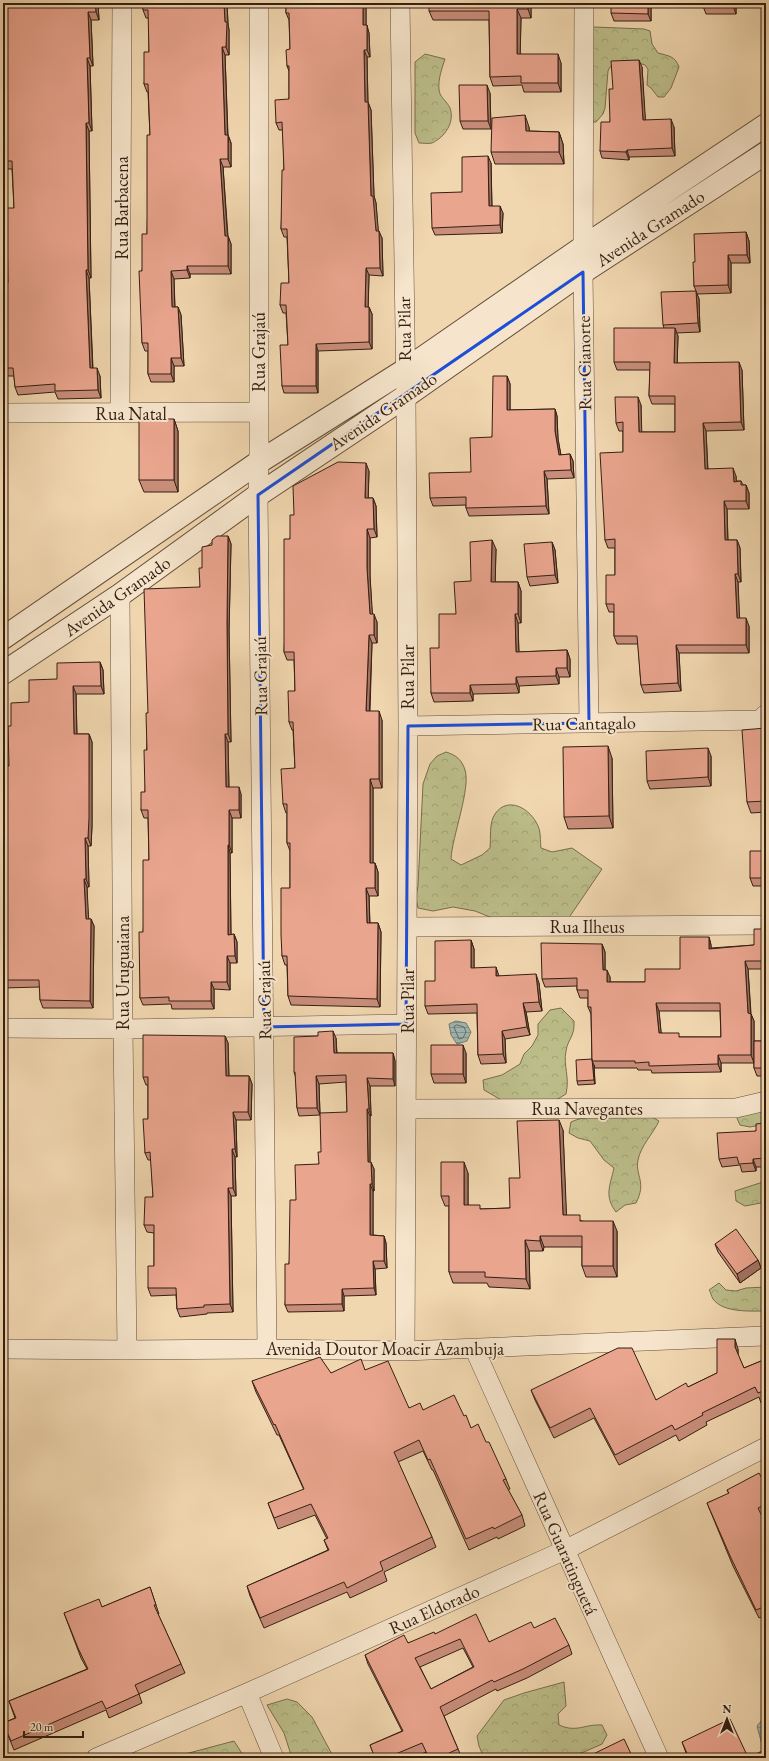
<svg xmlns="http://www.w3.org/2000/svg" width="769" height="1761" font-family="'EB Garamond',serif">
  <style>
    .forest { fill: url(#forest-crowns); stroke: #786e4e }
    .water { fill: url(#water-rules); stroke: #737b73 }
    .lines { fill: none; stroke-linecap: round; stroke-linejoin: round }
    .shore { stroke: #686c63; stroke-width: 1 }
    .minor-casing { stroke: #634d3a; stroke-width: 20 }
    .tertiary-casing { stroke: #634d3a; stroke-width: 24 }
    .minor { stroke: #f6e5cc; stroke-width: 19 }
    .tertiary { stroke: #f6e5cc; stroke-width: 22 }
    .wall { fill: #c98e7b; stroke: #341f12; fill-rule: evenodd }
    .shaded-wall { fill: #a47464; stroke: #341f12 }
    .building { fill: #eaa58f; stroke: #341f12; fill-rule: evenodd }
    .marked { fill: none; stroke: #1d4ed8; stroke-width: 3; stroke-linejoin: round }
    .labels { text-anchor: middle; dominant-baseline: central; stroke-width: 4; stroke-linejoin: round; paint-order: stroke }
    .street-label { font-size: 18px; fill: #341f12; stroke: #f6e5cc }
  </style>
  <defs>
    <pattern id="forest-crowns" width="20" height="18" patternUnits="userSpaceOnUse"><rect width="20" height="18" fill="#bcbe8a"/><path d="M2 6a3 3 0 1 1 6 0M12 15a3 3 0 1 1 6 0" fill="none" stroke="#a2a376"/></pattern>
    <pattern id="water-rules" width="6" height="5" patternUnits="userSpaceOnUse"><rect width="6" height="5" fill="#9db8b4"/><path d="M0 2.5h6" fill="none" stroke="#819591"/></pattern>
  </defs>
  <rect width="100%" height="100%" fill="#f1d7b0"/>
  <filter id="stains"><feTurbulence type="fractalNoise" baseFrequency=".005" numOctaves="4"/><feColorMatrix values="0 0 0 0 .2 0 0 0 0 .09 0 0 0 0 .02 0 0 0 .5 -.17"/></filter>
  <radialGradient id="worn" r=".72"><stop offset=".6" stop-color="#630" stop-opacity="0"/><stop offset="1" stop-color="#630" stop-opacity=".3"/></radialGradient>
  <path class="forest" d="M594,27L644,29L650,31L652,44L658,53C669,56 675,56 679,67L671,88L664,97H658L651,88L647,85L648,69L645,65C635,61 620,62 610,67L608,71L605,108L603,114L596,122H591L590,31Z
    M425,54L445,59C442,68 438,79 439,89C439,97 447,101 450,108C455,122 445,137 432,143C428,144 423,143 419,143L415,133V62Z
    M446,752C456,755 462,760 465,770C471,788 452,837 451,859L461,865L482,855L490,848C491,838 489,822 495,814C508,795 531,809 538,826C541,832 540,841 541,848L552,852L572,848L602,869L568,919L500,921L475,911L453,907L433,911L418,908L416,897L418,886L423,784L430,764L437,756Z
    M561,1008L574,1021C575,1037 568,1038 566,1051C563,1066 570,1076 566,1094L556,1100L503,1101L484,1090L483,1080L502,1075L520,1064L524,1054L532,1046L538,1035V1024L550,1010Z
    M766,1103V1124L750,1127L740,1125L736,1116Z
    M640,1116H650L659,1121C653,1134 641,1145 638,1160C635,1176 647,1182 636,1203L625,1205L616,1212C604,1196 610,1186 614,1168L604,1160L590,1141L578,1138L569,1133L571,1122C592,1112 617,1121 640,1116Z
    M766,1181V1202L745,1206L736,1201L735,1191Z
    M719,1283L726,1290L736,1291L746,1288L766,1287V1311C751,1311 723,1313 713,1299C711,1296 711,1292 709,1290Z
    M564,1682L566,1706L558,1714L559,1725C577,1733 584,1724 602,1725L607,1735L602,1744L584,1752L563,1758H484L479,1746L477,1736L504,1700L524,1693Z
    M287,1699L297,1702L312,1717L334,1758H292L284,1733L267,1705Z
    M234,1741L245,1758H170Z"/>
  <path class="water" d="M456,1021L466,1023L471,1032L467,1041L457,1044L451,1035L449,1024Z
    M762,1720L766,1721V1747L762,1745L757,1726Z"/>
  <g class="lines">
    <path class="shore" d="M457,1025L464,1027L466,1032L463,1038L459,1039L454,1027Z"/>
    <g class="minor-casing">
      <path id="minor" d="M259,3V462L258,495L267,1349
        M400,3L406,396L408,726L405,1351
        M584,3L583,272L589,723
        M3,413L258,412
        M120,413L122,3
        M120,595L123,1029L127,1350
        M408,726L760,720L766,714
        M407,927L766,925
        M3,1028L123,1029L406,1024
        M407,1109L736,1108L766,1101
        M474,1348L659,1758
        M3,1349L127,1350L267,1349L405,1351L766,1336
        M247,1693L274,1758
        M96,1758L247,1693L565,1550L766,1447"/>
    </g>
    <g class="tertiary-casing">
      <path id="tertiary" d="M3,638L259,462L405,370L583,247L766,125
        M3,673L120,595L258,495L406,396L583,272L766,153"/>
    </g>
    <use href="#minor" class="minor"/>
    <use href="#tertiary" class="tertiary"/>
  </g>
  <path class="wall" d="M98,3L99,20H91L93,66H90L92,131H89L91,278H89L93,368L100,376L101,398L58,399L55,392L18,395L15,387L14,376H8L5,368V349L3,343V318H5L8,283L7,239H6L3,231L14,208L12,169H8L5,161V92L3,88V27Z
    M143,3H227L228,24L229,30V55H225L228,135L231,143V167H223L228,236L231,244V274H190V278L174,279L175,307H178L181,315L184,366H174V382H151L148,374V351H145L142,343V271L147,234L150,135L148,92H147L144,84L149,52V18H146L143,10Z
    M286,3H366V25L369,33L370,57H367L368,102L371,110L374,196L376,203L378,231L382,238L383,276L369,275L368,307H369L372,314V349L318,351V393H284L282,386L288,345L286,313H283L280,305L289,283L287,237H284L281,229L284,170L283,130H279L276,123L289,99V71L287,66L290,49L289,20L286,13Z
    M531,3V18H521L520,54L561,63V92H524L522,85L493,86L490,77L489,20H433L429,11Z
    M651,3V21H614L611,13Z
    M703,3H736V14H706L703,6Z
    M642,67L645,120L674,127L675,156L629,157V160L602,158L600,151L610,122L613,89Z
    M490,93L491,129H463L460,121Z
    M529,127V131L559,132L563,144L564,164H495L491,152Z
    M491,163L492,206L503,213L502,233L435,235L432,228L462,192Z
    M746,232L749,241L750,263H731V293L697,294L699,299L700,332L676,333L678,336L677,363L742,370L744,430L706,431L708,469L736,476V481H741L743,485H746L749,493V509H727L728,540H737L740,548L741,582H738L739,618L749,626V653H679L681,691L644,693L641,685L638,644H617L614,636V612H609L606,604L615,575V548H608L605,540L623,452V431H619L616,423L641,405V432H675V404H652L649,396L650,370H617L614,362L664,328L663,325L696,291L694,286L695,262Z
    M507,376L510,384V410L555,409L557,416L558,439L561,455L570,454L573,461L574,478L547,479L549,514L469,516L466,508V505L433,506L430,498L471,472L492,437Z
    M174,419L178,431V492H144L139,480Z
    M369,471L368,498H373L376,506L377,537L370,538V576L372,614L377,622V643H372L370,711L382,720V788H373V863H375L378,872V896H369L370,923H378L381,932L380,1007L291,1005L288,996L287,965H285L282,956L290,888V851L287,843V813H286L283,804L295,768L293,730H292L289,722L295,691L294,660H287L284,652L290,539L294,515Z
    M228,536L231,544L229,631L231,742H228L229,787L241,794V818H232V853H230L231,935L234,934L237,942V963H230V990L214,989V1009H172L171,1004L143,1005L140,998L143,932L149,860L148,818H144L141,810L145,792L148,713L200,587L202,568L212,545Z
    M552,542L555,550L558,583L530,586L527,577Z
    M496,549L495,582H518L521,591V623H518L519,652L567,650L570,659V677H559V684L519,686V693L473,694V701L434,702L431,693L439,648L456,614L471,581Z
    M100,662L103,670L104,694H76L77,734H89L92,742V826L91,846H88L89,887H87L88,919H91L94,926L93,1008H43L40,1000V987L3,988V957H5V924L3,925V884H6V849L3,842V766H9L11,726L29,702L57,679Z
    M766,728V812L751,813L747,802Z
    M711,756V786L650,789L647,781Z
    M612,758L613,828L568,829L564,817Z
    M766,851V886H753L750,878Z
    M766,929V969H748L751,1013V1014L754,1021V1041H766V1076H757L754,1068V1063H721V1072L652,1073L651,1070H638L637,1068H595L594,1065L595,1084L578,1085L577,1081L592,1059L591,1014L588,1007V998H580L577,990V986L545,987L542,979L602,944L605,952V970L610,977V982H645L680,969L709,937L711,945V948L754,945ZM659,1011H720L721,1037H680L661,1033Z
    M471,940L474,949V968L499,976L539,983L542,1011L526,1012L530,1035L505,1039L506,1063L481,1064L478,1055L477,1013L428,1014L425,1006L435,981Z
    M225,1036L228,1043L229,1076H249L252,1084L251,1120H236L237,1157H235L236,1196H231L233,1312L207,1313V1314L180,1317L177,1309L176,1295L151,1296L148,1288L154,1266V1233L147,1232L144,1225L153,1197L151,1160H148L145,1153L148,1119V1085H146L143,1077Z
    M336,1038L337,1053H393L395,1061V1086H370L371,1116H370V1162L374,1169V1191H373V1235L384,1236L386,1243L387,1268L375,1269L376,1295L344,1296V1311L288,1312L285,1305L289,1264L296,1200L319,1164L321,1152L347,1112L346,1082L319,1084L320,1115L299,1116L297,1108L296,1078L294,1072Z
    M466,1053V1083H434L431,1074Z
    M766,1123V1167H756V1171L742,1172L740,1165L722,1167L719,1159Z
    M563,1130L566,1215L582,1221L617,1231V1277H586L582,1266V1247H544L543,1251H529L530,1289L489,1287L487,1283H453L449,1272V1206H445L441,1196L468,1173V1205L481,1209L510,1208L520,1178Z
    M715,1244L758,1260L761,1268L740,1283L718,1252Z
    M738,1349V1355L744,1368L766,1359V1401L761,1403L759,1397L706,1422L707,1425L679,1441L676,1435L619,1465L594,1418L554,1438L535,1400L531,1390L656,1400L688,1387L717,1373Z
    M365,1370L409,1408L464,1416L471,1428L486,1442L506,1479L510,1489L508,1490L522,1515L525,1526L498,1539L497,1537L469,1550L433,1470H432L423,1451L398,1462L432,1537L436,1547L384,1572L387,1581L350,1598L347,1592L264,1628L250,1596L247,1586L328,1550L324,1540L327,1539L315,1515L278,1529L268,1503L304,1490L279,1435H277L256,1392L252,1381Z
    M766,1486V1513L761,1515L766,1525V1615L759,1618L733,1566L707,1503L729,1494L727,1490Z
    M150,1587L159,1614H158L181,1664L185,1673L139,1694L142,1703L109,1718L106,1710L14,1750L3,1723L15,1718L9,1701L87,1669L81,1658L64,1613L102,1607Z
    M534,1628L569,1645L572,1654L527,1678L497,1691L496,1689L444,1716L458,1749L462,1758H428L426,1752L412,1758H375L370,1745L402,1731L368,1664L365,1655L408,1643L435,1634L489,1642ZM463,1648L473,1667L431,1689L420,1667Z
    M682,1742L746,1753L748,1758H688Z"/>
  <path class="shaded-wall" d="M95,3H98L99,20L96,12Z
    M224,3H227L228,24L229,30V55L226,47Z
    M363,3H366V33L363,25Z
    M528,3H531V18L528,9Z
    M648,3H651V21L648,14Z
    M733,3H736V14L733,6Z
    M517,9L521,18L520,64L517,54Z
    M88,12L91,20L93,66L90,58Z
    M367,25L369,33L370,57L367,50Z
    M222,47L225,55L228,143L225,135Z
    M364,50L367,57L368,110L365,102Z
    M558,54L561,63V92L558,83Z
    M87,58L90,66L92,131L89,123Z
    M639,60L642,67L646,128L643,120Z
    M487,85L490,93L491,129L488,121Z
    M368,102L371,110L374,196L376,203L379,238L376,231L371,196Z
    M525,115L529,127L530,143L526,131Z
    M671,119L674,127L675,156L672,148Z
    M86,123L89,131L91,278L88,270Z
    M559,132L563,144L564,164L559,152Z
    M228,135L231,143V167L228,159Z
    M627,150L629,157V160L626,152Z
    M488,156L491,163L492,213L489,206Z
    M220,159L223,167L228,244L225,236Z
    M500,206L503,213L502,233L500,225Z
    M379,231L382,238L383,276L380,268Z
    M746,232L749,241L750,263L747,255Z
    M228,236L231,244V274L228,266Z
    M728,255L731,263V293L728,285Z
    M187,266L190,274V278L187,270Z
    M366,268L369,275L368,314L365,307Z
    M86,270L89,278L93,376L90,368Z
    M171,271L174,279L175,315L172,307Z
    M696,291L699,299L700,332L698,323Z
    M178,307L181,315L184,366L181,358Z
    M369,307L372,314V349L369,342Z
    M675,328L678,336L677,371L674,363Z
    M316,344L318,351V393L316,386Z
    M171,358L174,366V382L171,374Z
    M739,362L742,370L744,430L741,422Z
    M97,368L100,376L101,398L98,390Z
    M507,376L510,384V418L507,410Z
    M638,397L641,405L642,440L639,432Z
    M555,409L557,416L558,439L562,462L559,455L555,431Z
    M174,419L178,431V492L174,480Z
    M703,423L706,431L708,477L705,469Z
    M570,454L573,461L574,478L571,470Z
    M366,463L369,471L368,506L365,498Z
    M733,468L736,476L737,490L734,482Z
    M544,471L547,479L549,514L546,506Z
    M746,485L749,493V509L746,501Z
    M373,498L376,506L377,537L374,529Z
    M724,501L727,509L728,548L725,540Z
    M367,529L370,538V576L373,622L370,614L367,568Z
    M228,536L231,544L229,631L231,742L228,734L227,623Z
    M492,540L496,549L495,591L491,582Z
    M737,540L740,548L741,582L738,574Z
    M552,542L555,550L558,583L555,575Z
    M735,574L738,582L740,626L737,618Z
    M518,582L521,591V623L518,614Z
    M374,614L377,622V643L374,635Z
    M515,614L518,623L519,661L516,652Z
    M746,618L749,626V653L746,645Z
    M369,635L372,643L369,720L366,711Z
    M676,645L679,653L681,691L678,683Z
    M567,650L570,659V677L567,668Z
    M100,662L103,670L104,694L101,686Z
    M556,668L559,677V684L556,676Z
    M516,677L519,686V693L516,684Z
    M470,685L473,694V701L470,693Z
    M73,686L76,694L77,742L74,734Z
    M379,711L382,720V788L379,779Z
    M89,734L92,742V826L91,846L88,838Z
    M225,734L228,742L229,794L226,787Z
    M608,746L612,758L613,828L609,816Z
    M708,748L711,756V786L708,777Z
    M370,779L373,788V871L370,863Z
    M239,787L241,794V818L239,810Z
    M229,810L232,818V853L229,845Z
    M85,838L88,846L89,887L86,879Z
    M228,845L230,853L231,942L228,935Z
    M375,863L378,872V896L375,888Z
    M84,879L87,887L89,926L86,919Z
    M366,888L369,896L370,932L367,923Z
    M91,919L94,926L93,1008L90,1001Z
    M378,923L381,932L380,1007L377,999Z
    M234,934L237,942V963L235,956Z
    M709,937L711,945V956L709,949Z
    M471,940L474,949V977L471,968Z
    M602,944L605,952V977L603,970Z
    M227,956L230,963V990L227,982Z
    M745,961L748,969L751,1021L748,1013Z
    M496,967L499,976H496Z
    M607,970L610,977V990L607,982Z
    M536,974L539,983L542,1011L539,1002Z
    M211,982L214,989V1009L211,1001Z
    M523,1003L526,1012L530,1035L527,1027Z
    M656,1003L659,1011L662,1041L659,1033Z
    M751,1014L754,1021V1063L751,1055Z
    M333,1031L336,1038L337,1060L334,1053Z
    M502,1031L505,1039L506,1063L503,1054Z
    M225,1036L228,1043L229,1083L226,1076Z
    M463,1045L466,1053V1083L463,1074Z
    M393,1053L395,1061V1086L393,1079Z
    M718,1055L721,1063V1072L718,1064Z
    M592,1061L594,1065L595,1084L594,1080Z
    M249,1076L252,1084L251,1120L248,1112Z
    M316,1076L319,1084L320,1115L317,1108Z
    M367,1078L370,1086L371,1116L369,1109Z
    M367,1109L370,1116V1169L368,1162Z
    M233,1112L236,1120L237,1157L235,1149Z
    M559,1120L563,1130L567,1226L563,1215Z
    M232,1149L235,1157L236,1196L233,1188Z
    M753,1159L756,1167V1171L753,1163Z
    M371,1162L374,1169V1191L372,1184Z
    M464,1162L468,1173V1215L464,1205Z
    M370,1184L373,1191V1243L370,1235Z
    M228,1188L231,1196L233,1312L230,1304Z
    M613,1221L617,1231V1277L613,1266Z
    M384,1236L386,1243L387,1268L384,1261Z
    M540,1236L544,1247L543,1251L540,1241Z
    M525,1240L529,1251L530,1289L526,1279Z
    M758,1260L761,1268L740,1283L737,1274Z
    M373,1261L375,1269L376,1295L374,1288Z
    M342,1289L344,1296V1311L342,1304Z
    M735,1339L738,1349V1358L735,1347Z"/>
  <path class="building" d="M3,3H95L96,12H88L90,58H87L89,123H86L88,270H86L90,368H97L98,390L55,391V384L15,387L13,368H5V341L3,342V318H5L4,283H8L7,230L3,231V208H14L12,161H5V86H3V27H4Z
    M143,3H224L225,22H227L226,47H222L225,135H228V159H220L225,236H228V266H187V270L171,271L172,307H178L181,358H171V374H148V343H142L139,271H142V234H147V135H150L148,84H144V52H149L148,10H143Z
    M286,3H363V25H367V50H364L365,102H368L371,196H373L376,231H379L380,268H366L365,307H369V342L316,344V386H282L280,345H288L286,305H280L281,283H289L287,229H281L282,170H284L282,122L276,123L275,100L289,99V66H287L286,50L290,49L289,13H286Z
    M429,3H528V9H517V54H558V83H521V76L490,77L489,11H429Z
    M611,3H648V14L611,13Z
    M703,3H733V6H703Z
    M639,60L643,120L671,119L672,148L627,150L626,152L600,151L601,122H610L609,89H613L611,61Z
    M459,85H487L488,121H460Z
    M525,115L526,131L559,132V152H491L492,118Z
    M488,156L489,206H500V225L432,228L431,193L462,192V157Z
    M746,232L747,255H728V285L694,286L693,262H695L694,234Z
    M696,291L698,323L663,325L661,292Z
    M614,328H675L674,363L739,362L741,422L703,423L705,469L733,468L734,482L741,481V485H746V501H724L725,540H737L738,574H735L737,618H746V645H676L678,683L641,685L637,636H614V604H606V575H615V539L605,540L600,453L623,452V422L616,423L615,397H638L639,432H675V396H649L650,362H614Z
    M493,376H507V410L555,409V431L559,455L570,454L571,470L544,471L546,506L466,508V497L430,498L429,473L471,472L470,438L492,437Z
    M139,419H174V480H139Z
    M338,462L366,463L365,498H373L374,529H367V568L370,614H374V635H369L366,711H379V779H370V863H375V888H366L367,923H378L377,999L288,996L287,956H282L281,935V888H290V843H287V804H283L281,769L295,768L293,722H289L288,691H295L294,652H284V539H290V515H294L293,486Z
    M217,536H228L227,623L228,734H225L226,787H239V810H229V845H228V935L234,934L235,956H227V982H211V1001H169V997L140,998L139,932H143V860H149L148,810H141V792H145L144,750H147L146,713H148L144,589L200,587L199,568H202V547L212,545V540Z
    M492,540L491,582H518V614H515L516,652L567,650V668H556V676L516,677V684L470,685V693H431L430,648H439V614H456L454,582L471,581L470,542Z
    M552,542L555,575L527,577L524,544Z
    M100,662L101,686H73L74,734H89V818L88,838H85L86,879H84L86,919H91L90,1001L40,1000L39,980H3V957H5V917H3V884H6L5,841H3V766H9L8,726H11V703L29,702V680L57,679V663Z
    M766,728V801L747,802L742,730Z
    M608,746L609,816L564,817L563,747Z
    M708,748V777L647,781L646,751Z
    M750,851H766V878H750Z
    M754,929H766V961H745L748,1013L751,1014V1055H718V1064L649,1066V1062L635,1063V1061H592L591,1007H588V990H577V978L542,979L541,943L602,944L603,970H607V982H645V969H680V937H709V949L754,945ZM656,1003H720L721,1037H679V1033H659Z
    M471,940V968L496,967V976L536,974L539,1002L523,1003L527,1027L502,1031L503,1054L478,1055L477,1004L425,1006V981H435V941Z
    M333,1031L334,1053H393V1079L367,1078L369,1109H367L368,1162H371L372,1184H370V1235L384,1236V1261H373L374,1288L342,1289V1304L285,1305V1264H289L290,1200H296L295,1165L319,1164L318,1152H321L320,1113L347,1112L346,1075L316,1076L317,1108H297L295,1072H294V1037L318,1036V1032Z
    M143,1035L225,1036L226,1076H249L248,1112H233L235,1149H232L233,1188H228L230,1304L204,1305V1307L177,1309L176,1288H148V1266H154V1225H144L145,1197H153L150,1152L145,1153L143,1119H148V1077H143Z
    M754,1041H766V1068H754Z
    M431,1045H463V1074H431Z
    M592,1059L594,1080L577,1081L576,1060Z
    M559,1120L563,1215H580V1221H613V1266H582V1236H540V1241L525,1240L526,1279L485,1277V1272H449V1196H441V1162H464V1205H480V1209L510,1208L509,1178H520L517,1121Z
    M766,1123V1158L753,1159V1163L739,1164L737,1157L719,1159L717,1133L756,1131V1124Z
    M736,1229L758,1260L737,1274L715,1244Z
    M717,1339H735V1347L744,1368L766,1359V1390L758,1393L755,1387L702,1413L703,1415L675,1430L672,1425L615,1455L590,1408L550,1428L531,1390L618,1348H632L656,1400L686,1383L688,1387L717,1373Z
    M320,1357L331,1373L361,1359L365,1370L388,1361L409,1408L420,1403L423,1410L454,1395L464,1416L466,1415L471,1428L478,1424L486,1442H489L506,1479L503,1480L522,1515L494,1529L493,1527L466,1539L430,1459L428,1460L419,1440L394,1452L432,1537L380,1562L383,1570L347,1588L344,1582L260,1618L247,1586L329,1550L324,1540L328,1538L311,1504L274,1518L268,1503L304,1489L275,1424L274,1425L252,1381Z
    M759,1473L766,1486V1504L758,1508L766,1525V1606L756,1610L731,1558L707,1503L729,1493L727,1490Z
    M150,1587L156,1605H154L181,1664L135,1685L139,1694L106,1709L102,1701L11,1741L3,1723L16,1718L9,1701L88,1669L78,1648L64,1613L99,1599L102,1607Z
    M476,1614L489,1642L531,1622L534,1628L555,1618L569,1645L523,1669L494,1682L492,1680L440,1707L458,1749L449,1753L451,1758H429L422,1743L386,1758H375L370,1745L403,1731L365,1655L404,1635L408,1643L434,1632L435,1634ZM460,1639L474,1667L431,1689L415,1658Z
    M730,1719L746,1753L736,1758H689L682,1742Z
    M624,1739L633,1758H585Z
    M766,1749V1758H757L756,1754Z
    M565,1755L566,1758H560Z"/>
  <path class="marked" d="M583,272L589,723L408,726L406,1024L264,1027L258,495Z"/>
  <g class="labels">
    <g class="street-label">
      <text transform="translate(121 208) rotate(-90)">Rua Barbacena</text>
      <text transform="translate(650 228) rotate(-33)">Avenida Gramado</text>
      <text transform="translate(404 329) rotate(-91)">Rua Pilar</text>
      <text transform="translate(258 352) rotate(-90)">Rua Grajaú</text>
      <text transform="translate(584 363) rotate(-91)">Rua Cianorte</text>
      <text transform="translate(383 411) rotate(-34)">Avenida Gramado</text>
      <text x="131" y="413">Rua Natal</text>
      <text transform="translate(117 596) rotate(-35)">Avenida Gramado</text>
      <text transform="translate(260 676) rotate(-91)">Rua Grajaú</text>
      <text transform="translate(407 677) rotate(-90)">Rua Pilar</text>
      <text transform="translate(584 723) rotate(-1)">Rua Cantagalo</text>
      <text x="587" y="926">Rua Ilheus</text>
      <text transform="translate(122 973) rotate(-90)">Rua Uruguaiana</text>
      <text transform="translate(264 1000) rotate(-91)">Rua Grajaú</text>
      <text transform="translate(407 1001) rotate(-90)">Rua Pilar</text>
      <text x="587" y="1108">Rua Navegantes</text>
      <text x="385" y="1348">Avenida Doutor Moacir Azambuja</text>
      <text transform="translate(566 1553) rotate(66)">Rua Guaratinguetá</text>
      <text transform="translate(434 1609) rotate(-24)">Rua Eldorado</text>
    </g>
  </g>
  <rect width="769" height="1761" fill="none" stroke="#f1d7b0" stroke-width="16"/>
  <rect x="4" y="4" width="761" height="1753" fill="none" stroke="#341f12" stroke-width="2"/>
  <rect x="8" y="8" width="753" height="1745" fill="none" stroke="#341f12"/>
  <g transform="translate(727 1719)" stroke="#f6e5cc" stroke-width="3" paint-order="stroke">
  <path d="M0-3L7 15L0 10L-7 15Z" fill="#341f12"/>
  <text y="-6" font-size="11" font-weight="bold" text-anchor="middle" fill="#341f12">N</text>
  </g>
  <path d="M24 1731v6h59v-6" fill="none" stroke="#341f12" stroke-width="2"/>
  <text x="30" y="1731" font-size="12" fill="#341f12" stroke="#f6e5cc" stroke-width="3" paint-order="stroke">20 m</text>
  <rect width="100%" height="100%" filter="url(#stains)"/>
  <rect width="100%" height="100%" fill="url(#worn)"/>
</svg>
